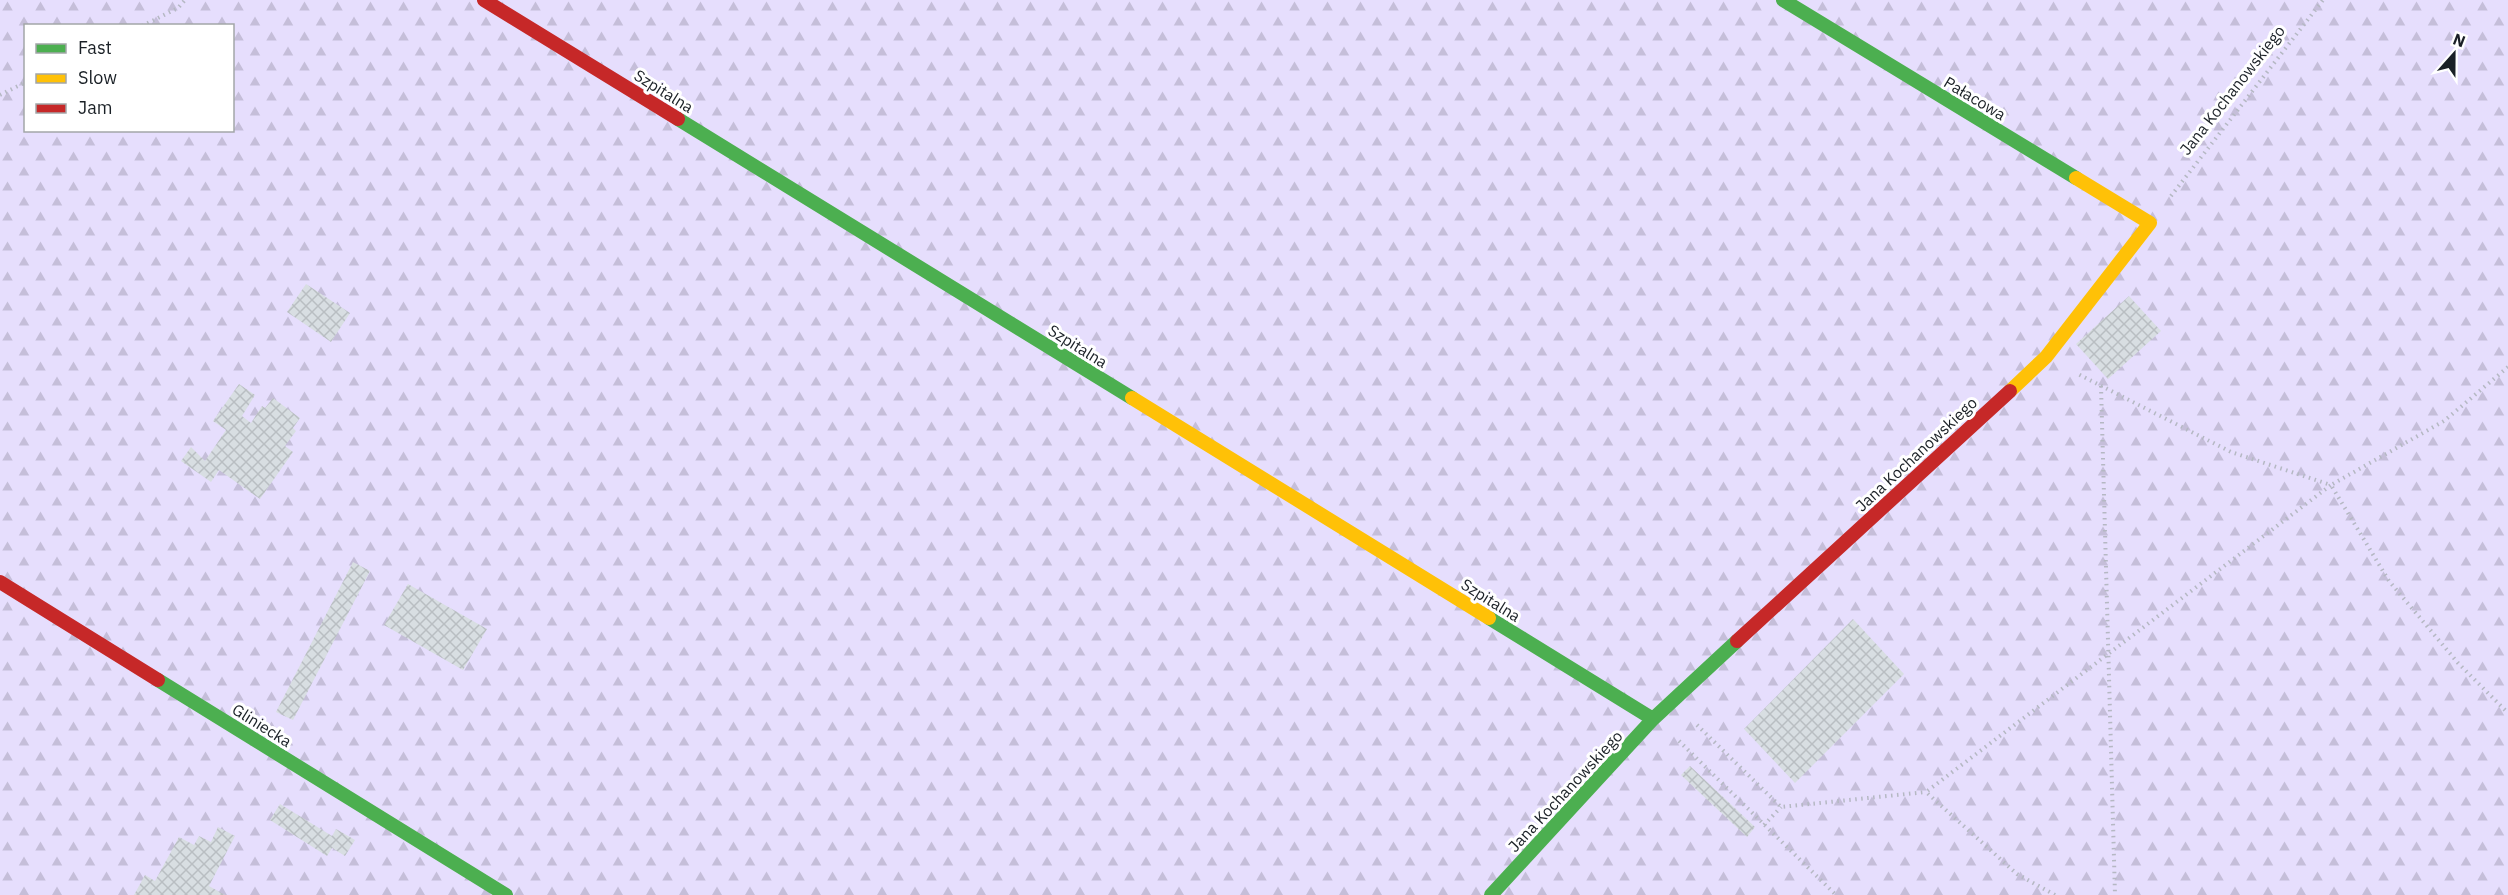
<svg xmlns="http://www.w3.org/2000/svg" width="2508" height="895" font-family="'IBM Plex Sans',sans-serif">
  <style>
    .forest { fill: url(#forest-firs); fill-rule: evenodd }
    .building { fill: url(#building-cross-hatch) }
    .lines { fill: none; stroke-linecap: round; stroke-linejoin: round }
    .path { stroke: #b5b8c3; stroke-width: 4; stroke-dasharray: 1.5 4.5; stroke-linecap: butt }
    .fast { stroke: #4caf50; stroke-width: 14 }
    .slow { stroke: #ffc107; stroke-width: 14 }
    .jam { stroke: #c62828; stroke-width: 14 }
    .labels { text-anchor: middle; dominant-baseline: central; stroke-width: 6; stroke-linejoin: round; paint-order: stroke }
    .street-label { font-size: 16px; fill: #1a2026; stroke: #fff }
  </style>
  <defs>
    <pattern id="forest-firs" width="22" height="20" patternUnits="userSpaceOnUse" patternTransform="scale(1.5)"><rect width="22" height="20" fill="#e6defd"/><path d="M5 1l3.5 6h-7zM16 11l3.5 6h-7z" fill="#c5bed9"/></pattern>
    <pattern id="building-cross-hatch" width="8" height="8" patternUnits="userSpaceOnUse" patternTransform="scale(1.5)"><rect width="8" height="8" fill="#d8dee2"/><path d="M0 0l8 8M0 8l8-8" fill="none" stroke="#b9bec2"/></pattern>
  </defs>
  <rect width="100%" height="100%" fill="#f4f8fc"/>
  <path class="forest" d="M0,0H2508V895H0ZM26,26H232V130H26Z"/>
  <path class="building" d="M306,284L350,313L331,342L287,312Z
    M2129,296L2161,331L2108,379L2076,344Z
    M239,384L255,395L242,416L251,423L262,406L265,408L273,398L300,418L293,428L296,431L285,446L293,452L260,499L219,470L211,482L181,461L191,447L205,461L226,430L213,421Z
    M353,562L370,571L293,720L276,712Z
    M408,584L487,629L463,670L384,625Z
    M1853,619L1904,674L1795,783L1744,729Z
    M1690,766L1755,827L1747,837L1681,775Z
    M280,804L332,836L336,829L355,840L345,856L332,848L327,856L270,820Z
    M218,827L235,836L209,886L225,895H134L145,875L155,881L179,837L194,845L199,836L211,842Z"/>
  <g class="lines">
    <path class="path" d="M142,26L178,8L185,0
      M0,95L26,82
      M2171,196L2323,0
      M2508,367L2444,421L2331,485L2389,581L2458,663L2508,713
      M2101,386L2115,895
      M1697,725L1781,807L1926,792
      M1679,741L1836,895
      M1764,825L1781,807
      M2055,895L2017,874L1926,792L2331,485L2231,452L2076,373"/>
    <path class="fast" d="M1783,0L2076,178
      M678,119L1132,398
      M1489,618L1653,719
      M158,680L506,895
      M1491,895L1653,719L1737,641"/>
    <path class="slow" d="M2010,391L2046,357L2150,223L2076,178
      M1132,398L1489,618"/>
    <path class="jam" d="M484,0L678,119
      M0,582L158,680
      M1737,641L2010,391"/>
  </g>
  <g class="labels">
    <g class="street-label">
      <text transform="translate(2232 90) rotate(-52)">Jana Kochanowskiego</text>
      <text transform="translate(664 91) rotate(32)">Szpitalna</text>
      <text transform="translate(1975 98) rotate(31)">Pałacowa</text>
      <text transform="translate(1078 346) rotate(32)">Szpitalna</text>
      <text transform="translate(1916 454) rotate(-43)">Jana Kochanowskiego</text>
      <text transform="translate(1491 600) rotate(32)">Szpitalna</text>
      <text transform="translate(262 725) rotate(32)">Gliniecka</text>
      <text transform="translate(1565 791) rotate(-47)">Jana Kochanowskiego</text>
    </g>
  </g>
  <rect x="24" y="24" width="210" height="108" fill="#ffffff" stroke="#a3a6a8" stroke-width="1.5"/>
  <rect x="36" y="44" width="30" height="9" fill="#4caf50" stroke="#a3a6a8" stroke-width="1.5"/>
  <text x="78" y="54" font-size="18" fill="#1a2026">Fast</text>
  <rect x="36" y="74" width="30" height="9" fill="#ffc107" stroke="#a3a6a8" stroke-width="1.5"/>
  <text x="78" y="84" font-size="18" fill="#1a2026">Slow</text>
  <rect x="36" y="104" width="30" height="9" fill="#c62828" stroke="#a3a6a8" stroke-width="1.5"/>
  <text x="78" y="114" font-size="18" fill="#1a2026">Jam</text>
  <g transform="translate(2454 54) rotate(21)" stroke="#ffffff" stroke-width="4.5" paint-order="stroke">
  <path d="M0-4.5L10 22L0 15L-10 22Z" fill="#1a2026"/>
  <text y="-9" font-size="16" font-weight="bold" text-anchor="middle" fill="#1a2026">N</text>
  </g>
</svg>
